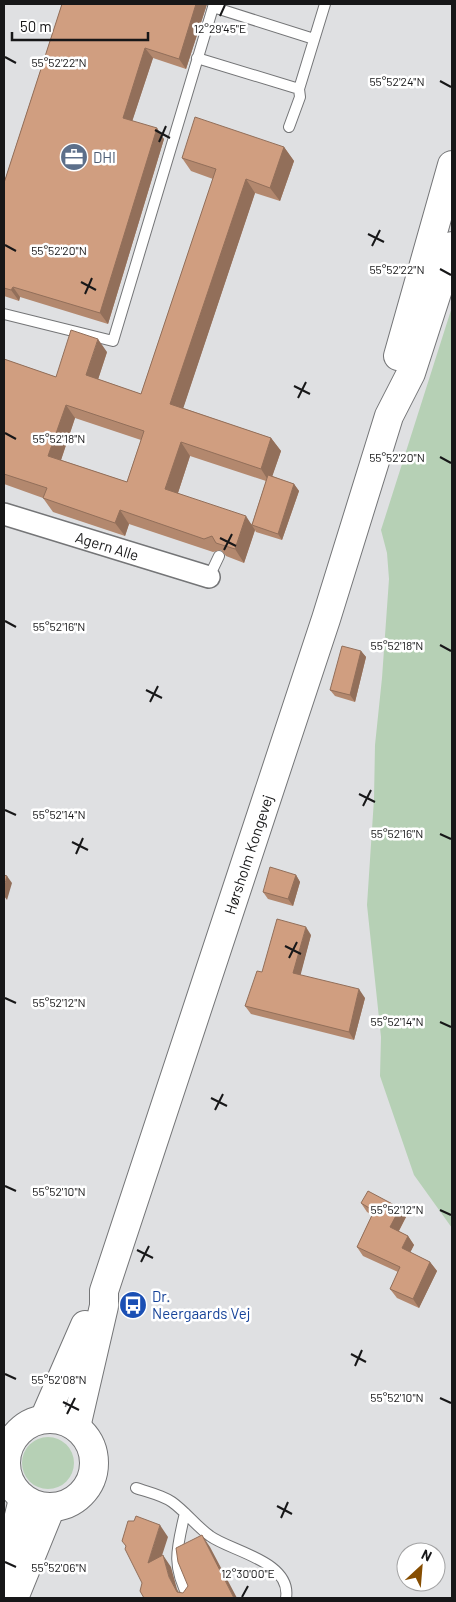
<svg xmlns="http://www.w3.org/2000/svg" width="456" height="1602" font-family="Barlow,sans-serif">
  <style>
    .green { fill: #b6d0b5 }
    .lines { fill: none; stroke-linecap: round; stroke-linejoin: round }
    .service-casing { stroke: #747577; stroke-width: 12 }
    .minor-casing { stroke: #747577; stroke-width: 24 }
    .tertiary-casing { stroke: #747577; stroke-width: 29 }
    .secondary-casing { stroke: #747577; stroke-width: 30 }
    .service { stroke: #fff; stroke-width: 10 }
    .minor { stroke: #fff; stroke-width: 21 }
    .tertiary { stroke: #fff; stroke-width: 26 }
    .secondary { stroke: #fff; stroke-width: 28 }
    .wall { fill: #b3886e; fill-rule: evenodd }
    .shaded-wall { fill: #926f5a }
    .building { fill: #d09e80; stroke: #926f5a; fill-rule: evenodd }
    .ticks { fill: none; stroke: #171718; stroke-width: 2 }
    .labels { text-anchor: middle; dominant-baseline: central; stroke-width: 5; stroke-linejoin: round; paint-order: stroke }
    .service-label { font-size: 15px; fill: #4e5e75; stroke: #fff; text-anchor: start }
    .street-label { font-size: 15px; fill: #171718; stroke: #fff }
    .transit-label { font-size: 15px; fill: #164399; stroke: #fff; text-anchor: start }
    .ticks-label { font-size: 12px; text-anchor: middle; fill: #171718; stroke: #fff; stroke-width: 5; stroke-linejoin: round; paint-order: stroke }
  </style>
  <rect width="100%" height="100%" fill="#dfe0e2"/>
  <path class="green" d="M452,307V1228L414,1175L380,1076L381,1037L367,905L374,799L375,745L382,678L389,579L387,553L381,530Z
    M22 1463a26 26 0 1 1 52 0a26 26 0 1 1-52 0Z"/>
  <g class="lines">
    <g class="service-casing">
      <path id="service" d="M213,7L314,39
        M197,58L299,89L325,4
        M289,127L300,97L299,89
        M4,314L113,341L214,4
        M209,577L219,556
        M136,1488C147,1492 162,1495 172,1502C186,1512 196,1526 210,1536C230,1551 292,1561 286,1598
        M185,1513C177,1548 171,1565 189,1598"/>
    </g>
    <g class="minor-casing">
      <g id="minor">
        <path id="s1" d="M4,514L209,577"/>
      </g>
    </g>
    <g class="tertiary-casing">
      <path id="tertiary" d="M4,1450L7,1451"/>
    </g>
    <g class="secondary-casing">
      <g id="secondary">
        <path d="M398,356L452,165"/>
        <path d="M44,1419L85,1325"/>
        <circle cx="50" cy="1463" r="44"/>
        <path id="s2" d="M76,1427L104,1306V1291L326,619L389,416L411,373L452,246"/>
        <path d="M4,1578L23,1499"/>
        <path d="M14,1598L51,1507"/>
      </g>
    </g>
    <use href="#service" class="service"/>
    <use href="#minor" class="minor"/>
    <use href="#tertiary" class="tertiary"/>
    <use href="#secondary" class="secondary"/>
  </g>
  <path class="wall" d="M62,4H207L186,69L153,58L132,121L164,139L108,324L20,297L19,301L4,296V183Z
    M284,147L294,161L280,201L255,193L183,408L271,438L281,451L272,476L294,484L299,491L282,540L256,532L255,530L244,563L226,556L221,550L213,552L129,524L125,536L53,512L43,498L4,484V359L56,377L107,352L98,379L141,394L213,179L191,171L182,158ZM75,418L141,440L127,482L61,460ZM190,456L266,481L252,524L178,493Z
    M361,651L366,657L355,702L335,696L330,690Z
    M296,875L300,882L293,906L268,899L263,892Z
    M311,935L300,975L365,998L354,1040L251,1014L245,1006L262,972Z
    M361,1203L406,1217L399,1231L408,1236L414,1245L410,1252L430,1262L437,1271L419,1308L397,1298L390,1289L398,1272L363,1256L357,1247L372,1215L367,1212Z"/>
  <path class="shaded-wall" d="M196,4H207L186,69L179,59Z
    M145,48L153,58L130,128L123,118Z
    M157,128L164,139L108,324L100,313Z
    M284,147L294,161L280,201L270,188Z
    M246,179L255,193L180,418L170,404Z
    M13,287L20,297L19,301L11,290Z
    M98,339L107,352L95,389L86,375Z
    M66,405L75,418L58,469L48,456Z
    M271,438L281,451L270,483L261,469Z
    M181,442L190,456L175,502L165,489Z
    M294,484L299,491L282,540L278,534Z
    M120,510L129,524L125,536L115,523Z
    M246,516L255,530L244,563L235,549Z
    M361,651L366,657L355,702L350,695Z
    M296,875L300,882L293,906L288,899Z
    M7,876L12,883L7,900L4,896V887Z
    M306,927L311,935L299,981L293,973Z
    M359,989L365,998L354,1040L349,1032Z
    M400,1208L406,1217L396,1236L390,1227Z
    M408,1236L414,1245L408,1257L402,1248Z
    M430,1262L437,1271L419,1308L413,1299Z
    M160,1525L168,1537L156,1574L148,1563Z
    M202,1535L210,1547L237,1598H234Z
    M163,1555L171,1567L177,1589L182,1598L177,1592L169,1577Z"/>
  <path class="building" d="M62,4H196L179,59L145,48L123,118L157,128L100,313L13,287L11,290L4,288V183Z
    M195,117L284,147L270,188L246,179L170,404L271,438L261,469L181,442L165,489L246,516L235,549L216,543L212,536L204,539L120,510L115,523L43,498L47,488L4,474V359L56,377L71,330L98,339L86,375L141,394L216,169L182,158ZM66,405L144,431L127,482L48,456Z
    M268,475L294,484L278,534L252,525Z
    M342,646L361,651L350,695L330,690Z
    M270,867L296,875L288,899L263,892Z
    M4,875L7,876L4,887Z
    M277,919L306,927L293,973L359,989L349,1032L245,1006L257,971L262,972Z
    M368,1191L400,1208L390,1227L408,1236L402,1248L430,1262L413,1299L390,1289L400,1267L357,1247L374,1211L361,1203Z
    M136,1516L160,1525L148,1563L163,1555L169,1577L177,1592L183,1593L188,1586L178,1562L176,1548L202,1535L234,1598H144L140,1591L142,1583L125,1549L126,1546L122,1541L128,1521H134Z"/>
  <path class="ticks" d="M220,16L225,5M5,57L16,63M440,81L451,87M155,130L170,138M159,142L166,126M368,234L384,242M5,245L16,251M372,246L380,230M440,269L451,275M81,282L96,290M85,294L92,278M294,386L310,394M298,398L306,382M5,433L16,439M440,457L451,463M220,538L236,546M224,550L232,534M5,621L16,627M440,645L451,651M146,690L162,698M150,702L158,686M359,794L375,802M363,806L371,790M5,810L16,815M440,834L451,839M72,842L88,850M76,854L83,838M285,946L301,954M289,958L297,942M5,998L16,1003M440,1022L451,1027M211,1098L227,1106M215,1110L223,1094M5,1186L16,1191M440,1210L451,1215M137,1250L153,1258M141,1262L149,1246M351,1354L366,1362M355,1366L362,1350M5,1374L16,1379M440,1398L451,1403M63,1402L79,1410M67,1414L75,1398M277,1506L292,1514M281,1518L288,1502M5,1562L16,1567M242,1597L248,1586"/>
  <defs>
    <g id="office-disc" transform="scale(1.4375)"><circle r="9.5" fill="#5c6f8a" stroke="#fff"/><path d="M-6-3h4V-5.5h4V-3h4V5H-6ZM-1-4.5V-3h2v-1.5ZM-6 0V1H6V0Z" fill="#fff"/></g>
    <g id="bus-disc" transform="scale(1.4375)"><circle r="9.5" fill="#1a4fb4" stroke="#fff"/><path d="M-5-6H5V4H4V6H2V4H-2V6H-4V4H-5ZM-3.5-4V0h7V-4ZM-3.5 1.2v1.5H-2V1.2ZM2 1.2v1.5H3.5V1.2Z" fill="#fff"/></g>
  </defs>
  <g fill-rule="evenodd">
    <use href="#office-disc" x="74" y="157"/>
    <use href="#bus-disc" x="133" y="1305"/>
  </g>
  <g class="labels">
    <g class="service-label">
      <text x="93" y="157">DHI</text>
    </g>
    <g class="street-label">
      <text stroke="none"><textPath href="#s1" startOffset="108">Agern Alle</textPath></text>
      <text stroke="none"><textPath href="#s2" startOffset="599">Hørsholm Kongevej</textPath></text>
    </g>
    <g class="transit-label">
      <text x="152" y="1296">Dr.<tspan x="152" dy="17">Neergaards Vej</tspan></text>
    </g>
  </g>
  <g class="ticks-label">
    <text x="220" y="33">12°29'45"E</text>
    <text x="59" y="67">55°52'22"N</text>
    <text x="397" y="86">55°52'24"N</text>
    <text x="59" y="255">55°52'20"N</text>
    <text x="397" y="274">55°52'22"N</text>
    <text x="59" y="443">55°52'18"N</text>
    <text x="397" y="462">55°52'20"N</text>
    <text x="59" y="631">55°52'16"N</text>
    <text x="397" y="650">55°52'18"N</text>
    <text x="59" y="819">55°52'14"N</text>
    <text x="397" y="838">55°52'16"N</text>
    <text x="59" y="1007">55°52'12"N</text>
    <text x="397" y="1026">55°52'14"N</text>
    <text x="59" y="1196">55°52'10"N</text>
    <text x="397" y="1214">55°52'12"N</text>
    <text x="59" y="1384">55°52'08"N</text>
    <text x="397" y="1402">55°52'10"N</text>
    <text x="59" y="1572">55°52'06"N</text>
    <text x="248" y="1578">12°30'00"E</text>
  </g>
  <rect width="456" height="1602" fill="none" stroke="#171718" stroke-width="10"/>
  <g transform="translate(421 1567) rotate(26)"><circle r="24" fill="#ffffff" stroke="#a2a2a3"/>
  <path d="M0-4L9 19L0 12L-9 19Z" fill="#864d01"/>
  <text y="-8" font-size="14" font-weight="bold" text-anchor="middle" fill="#171718">N</text>
  </g>
  <path d="M12 32v8h136v-8" fill="none" stroke="#171718" stroke-width="2.5"/>
  <text x="20" y="32" font-size="15" fill="#171718" stroke="#ffffff" stroke-width="4" paint-order="stroke">50 m</text>
</svg>
